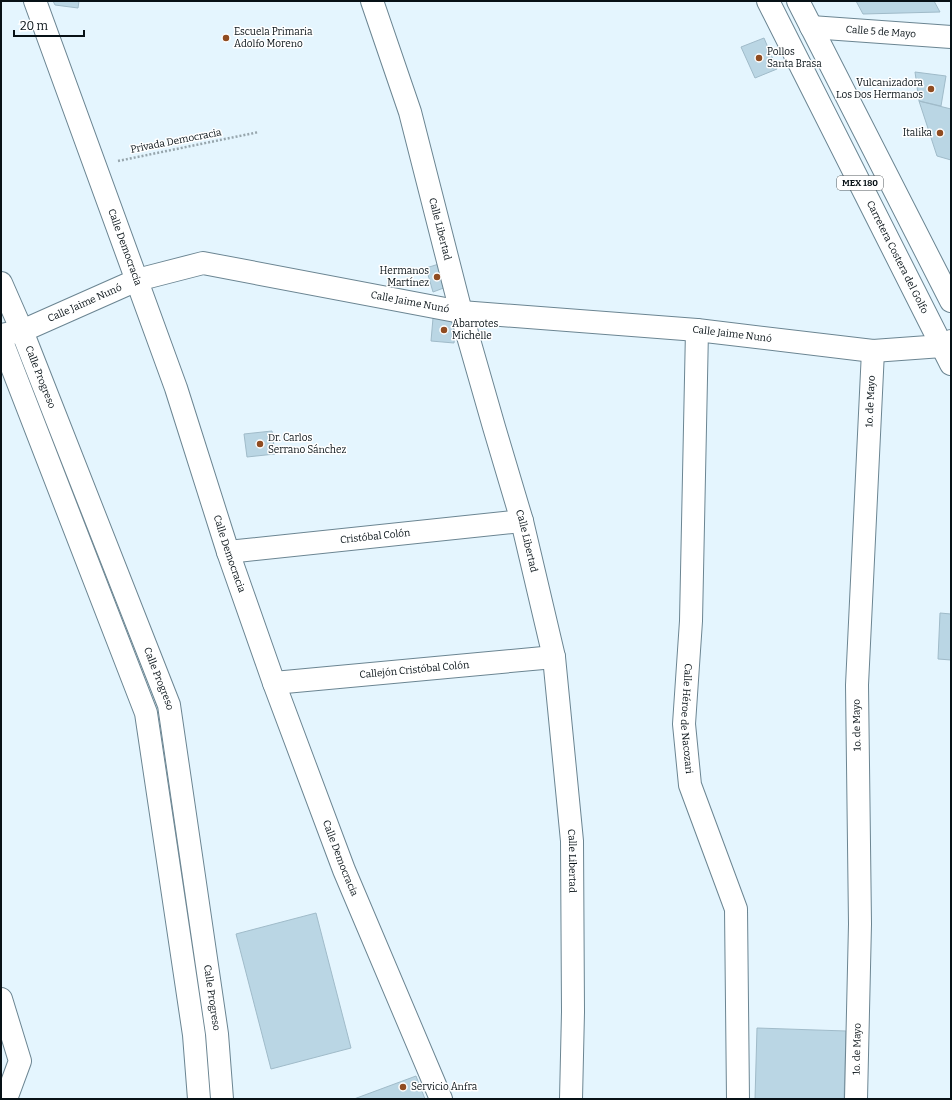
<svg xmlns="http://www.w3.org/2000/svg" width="952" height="1100" font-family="Bitter,serif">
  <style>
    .building { fill: #bad6e4; stroke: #a0bbc9 }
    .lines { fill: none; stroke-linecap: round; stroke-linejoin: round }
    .minor-casing { stroke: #6b8592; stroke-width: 24 }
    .major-casing { stroke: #6b8592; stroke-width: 24 }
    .path { stroke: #97a6ad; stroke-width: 2.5; stroke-dasharray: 2 2; stroke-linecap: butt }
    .minor { stroke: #fff; stroke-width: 22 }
    .major { stroke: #fff; stroke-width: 22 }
    .poi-dot { fill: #904c21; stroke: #fff; stroke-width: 1.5 }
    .labels { text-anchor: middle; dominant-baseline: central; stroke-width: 3; stroke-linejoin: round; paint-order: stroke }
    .shield { fill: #fff; stroke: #51585c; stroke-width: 1 }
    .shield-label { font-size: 9px; font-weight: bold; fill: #071116 }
    .poi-label { font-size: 10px; fill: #071116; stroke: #fff; text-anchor: start }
    .street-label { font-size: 10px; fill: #071116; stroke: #fff }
  </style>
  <rect width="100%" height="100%" fill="#e4f5fe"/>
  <path class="building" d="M53,1H79L78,8L55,5Z
    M856,1H934L940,12L863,14Z
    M764,38L777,69L755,78L741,47Z
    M915,72L946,76L941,106L919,101Z
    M919,101L951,109V160L937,156Z
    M442,263L449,286L433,292L426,268Z
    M433,318L456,320L454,343L431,341Z
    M272,431L275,454L247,457L244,434Z
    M940,613L951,614V660L938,659Z
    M316,913L351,1048L271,1069L236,934Z
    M757,1028L846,1031L844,1099H755Z
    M416,1076L425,1099H354Z"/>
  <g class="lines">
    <g class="minor-casing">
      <g id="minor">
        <path id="s1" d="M35,1L176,388L228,552L274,683L344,870L441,1099"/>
        <path id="s2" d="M372,1L410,112L461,312L494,427L522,521L554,657L572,841L573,1012L571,1099"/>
        <path id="s3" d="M811,27L951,37"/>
        <path id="s4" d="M1,283L22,331L169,705L217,1034L222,1099"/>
        <path id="s5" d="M697,330L691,621L684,724L690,785L736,909L738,1099"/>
        <path id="s6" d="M1,335L22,331L137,280L203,263L461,312L697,330L873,351L942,346L951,341"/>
        <path d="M1,339L146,713L194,1035L199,1099"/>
        <path id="s7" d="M228,552L522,521"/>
        <path id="s8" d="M274,683L554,657"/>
        <path d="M1,999L20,1061L6,1099"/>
        <path id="s9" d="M856,1099L860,924L857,685L873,351"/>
      </g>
    </g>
    <g class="major-casing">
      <g id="major">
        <path id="s10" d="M768,1L951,364"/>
        <path d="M798,1L951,301"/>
      </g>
    </g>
    <path class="path" d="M118,161L259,132"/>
    <use href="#minor" class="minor"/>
    <use href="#major" class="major"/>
  </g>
  <g class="poi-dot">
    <circle cx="226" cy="38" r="4"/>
    <circle cx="759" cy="58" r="4"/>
    <circle cx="931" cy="89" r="4"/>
    <circle cx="940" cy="133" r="4"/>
    <circle cx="437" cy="277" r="4"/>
    <circle cx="444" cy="330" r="4"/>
    <circle cx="260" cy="444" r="4"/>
    <circle cx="403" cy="1087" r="4"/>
  </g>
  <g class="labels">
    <rect class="shield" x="837" y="176" width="46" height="14" rx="3"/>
    <g class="shield-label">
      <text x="860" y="183">MEX 180</text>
    </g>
    <g class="poi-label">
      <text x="234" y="32">Escuela Primaria<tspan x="234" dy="12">Adolfo Moreno</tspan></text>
      <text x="767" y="52">Pollos<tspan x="767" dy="12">Santa Brasa</tspan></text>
      <text x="923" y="83" text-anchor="end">Vulcanizadora<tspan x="923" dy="12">Los Dos Hermanos</tspan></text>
      <text x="932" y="133" text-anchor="end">Italika</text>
      <text x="429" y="271" text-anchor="end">Hermanos<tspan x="429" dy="12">Martínez</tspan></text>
      <text x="452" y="324">Abarrotes<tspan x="452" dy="12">Michelle</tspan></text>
      <text x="268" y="438">Dr. Carlos<tspan x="268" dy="12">Serrano Sánchez</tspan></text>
      <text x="411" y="1087">Servicio Anfra</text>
    </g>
    <g class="street-label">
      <text stroke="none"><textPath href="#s3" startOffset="70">Calle 5 de Mayo</textPath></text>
      <text transform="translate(176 141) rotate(-11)">Privada Democracia</text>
      <text stroke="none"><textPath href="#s2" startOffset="238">Calle Libertad</textPath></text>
      <text stroke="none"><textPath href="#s1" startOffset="262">Calle Democracia</textPath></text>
      <text stroke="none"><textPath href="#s10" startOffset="287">Carretera Costera del Golfo</textPath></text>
      <text stroke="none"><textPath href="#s6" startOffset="90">Calle Jaime Nunó</textPath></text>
      <text stroke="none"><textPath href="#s6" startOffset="426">Calle Jaime Nunó</textPath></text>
      <text stroke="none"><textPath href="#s6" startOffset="750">Calle Jaime Nunó</textPath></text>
      <text stroke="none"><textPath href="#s4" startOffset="102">Calle Progreso</textPath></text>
      <text stroke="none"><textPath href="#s9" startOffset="698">1o. de Mayo</textPath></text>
      <text stroke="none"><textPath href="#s7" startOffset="148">Cristóbal Colón</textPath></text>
      <text stroke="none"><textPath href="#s2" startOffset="562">Calle Libertad</textPath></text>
      <text stroke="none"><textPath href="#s1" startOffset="586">Calle Democracia</textPath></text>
      <text stroke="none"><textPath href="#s8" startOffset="141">Callejón Cristóbal Colón</textPath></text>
      <text stroke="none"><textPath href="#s4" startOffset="426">Calle Progreso</textPath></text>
      <text stroke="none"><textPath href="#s5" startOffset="389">Calle Héroe de Nacozari</textPath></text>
      <text transform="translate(857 725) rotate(-91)">1o. de Mayo</text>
      <text stroke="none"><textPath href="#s1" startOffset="910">Calle Democracia</textPath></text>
      <text stroke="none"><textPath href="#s2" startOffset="886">Calle Libertad</textPath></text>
      <text stroke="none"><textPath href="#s4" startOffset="750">Calle Progreso</textPath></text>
      <text stroke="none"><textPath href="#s9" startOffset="50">1o. de Mayo</textPath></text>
    </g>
  </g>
  <rect width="952" height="1100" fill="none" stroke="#071116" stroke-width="4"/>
  <path d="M14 30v6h70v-6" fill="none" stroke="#071116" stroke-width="2"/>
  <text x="20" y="30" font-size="12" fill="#071116" stroke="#ffffff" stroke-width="3" paint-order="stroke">20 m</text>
</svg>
